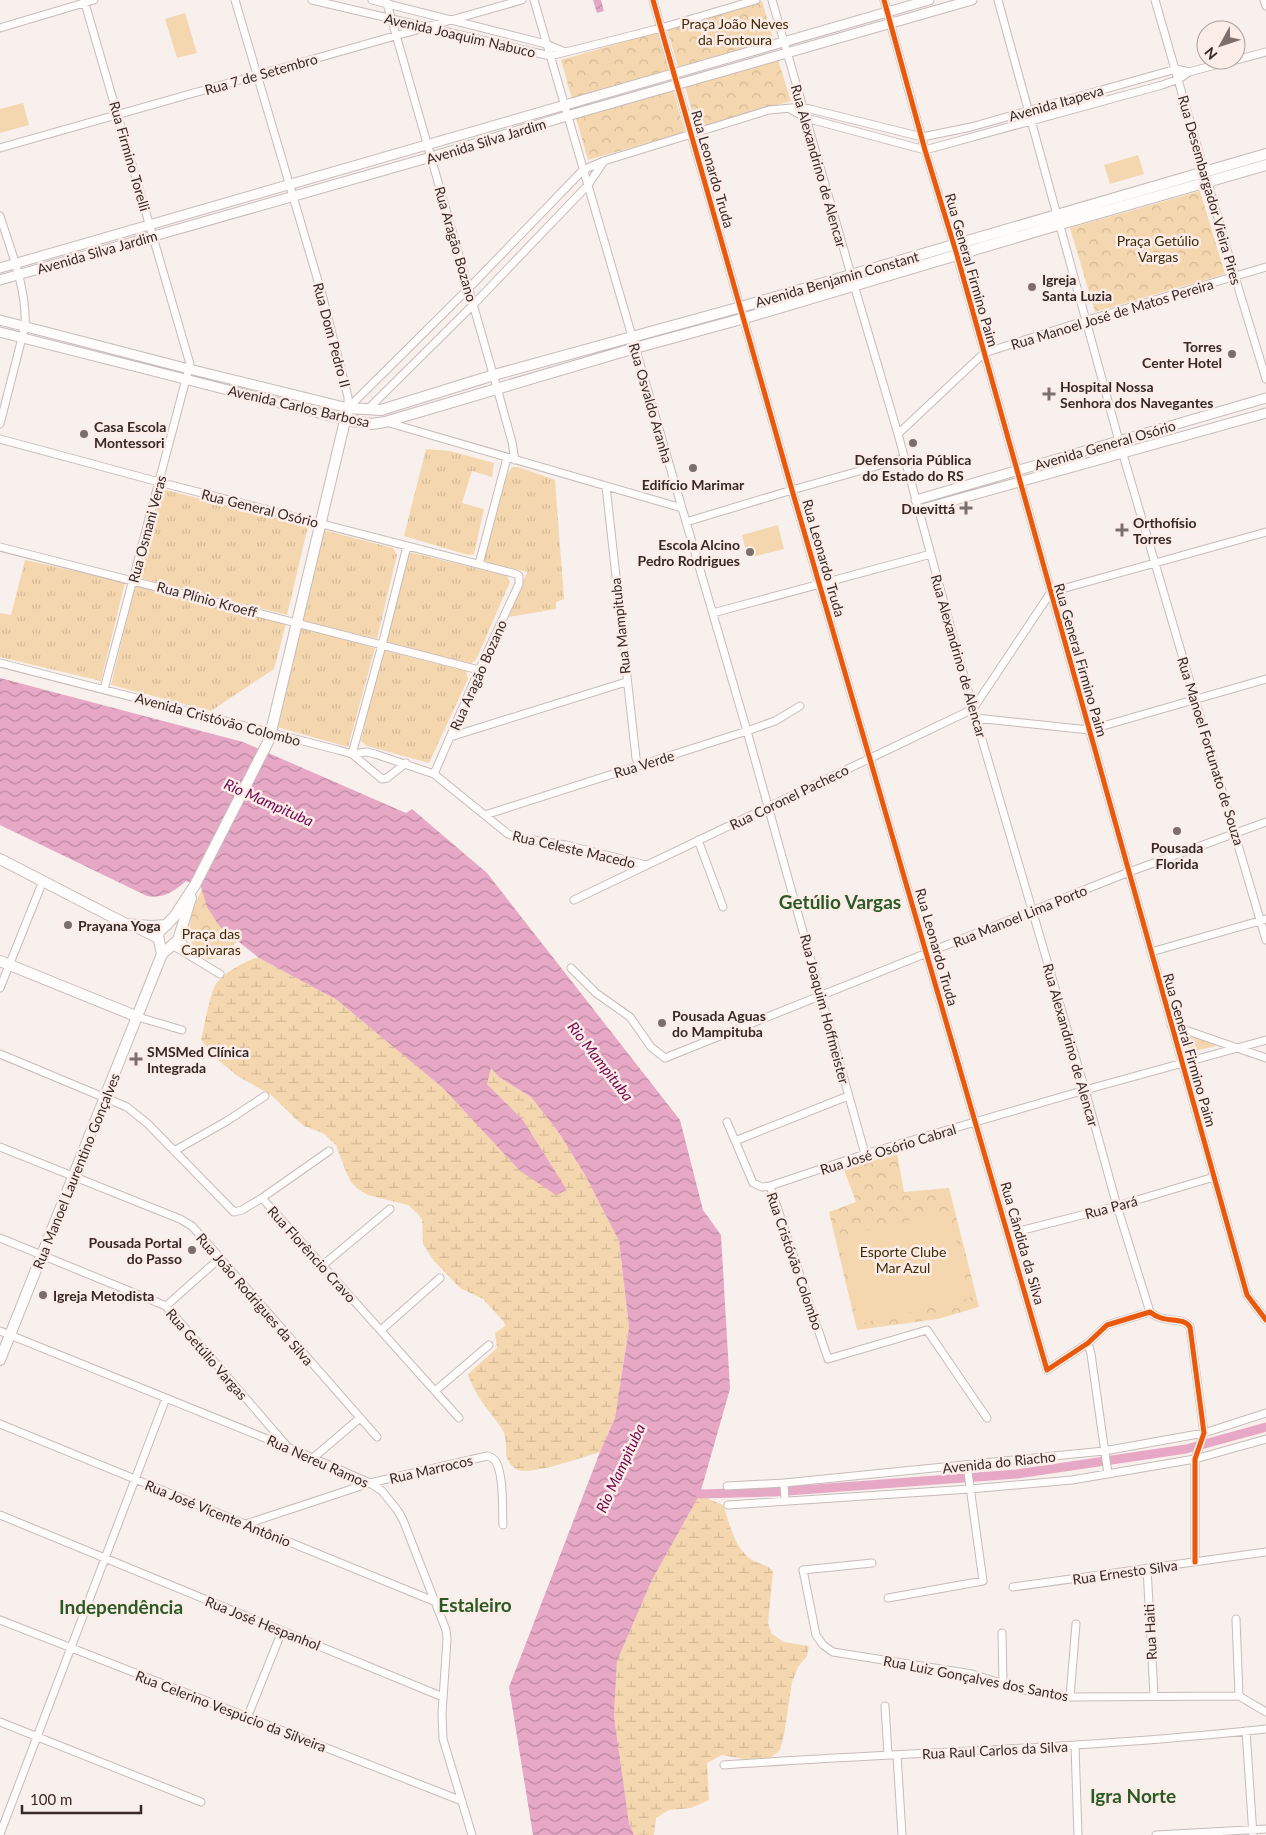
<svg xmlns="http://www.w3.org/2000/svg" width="1266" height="1835" font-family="Lato,sans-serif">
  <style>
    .grass { fill: url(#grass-tufts) }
    .wetland { fill: url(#wetland-marsh) }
    .park { fill: url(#park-crowns) }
    .garden { fill: #f5d7af }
    .water { fill: url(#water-waves) }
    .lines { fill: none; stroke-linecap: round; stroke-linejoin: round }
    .canal { stroke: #e7a8c6; stroke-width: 9 }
    .minor-casing { stroke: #c6bcb9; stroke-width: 9 }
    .tertiary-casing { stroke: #c6bcb9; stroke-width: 11 }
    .secondary-casing { stroke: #c6bcb9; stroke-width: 12 }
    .minor { stroke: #fefdfc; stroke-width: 7 }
    .tertiary { stroke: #fefdfc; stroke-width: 9 }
    .secondary { stroke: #fefdfc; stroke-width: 10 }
    .cycleway-casing { stroke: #fcede9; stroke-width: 8 }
    .cycleway { stroke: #e8590c; stroke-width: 5 }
    .poi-dot { fill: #7a6f6c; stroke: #fcede9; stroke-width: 2 }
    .labels { text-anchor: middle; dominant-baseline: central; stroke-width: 5; stroke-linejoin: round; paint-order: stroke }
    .park-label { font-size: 14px; fill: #402a05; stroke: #fcede9 }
    .street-label { font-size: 14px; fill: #362926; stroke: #fcede9 }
    .poi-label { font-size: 14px; font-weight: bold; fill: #362926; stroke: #fcede9; text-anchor: start }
    .water-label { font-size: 15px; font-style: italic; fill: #71034b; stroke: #fcede9 }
    .district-label { font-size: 19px; font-weight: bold; fill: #2a5a23; stroke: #fcede9 }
  </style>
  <defs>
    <pattern id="grass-tufts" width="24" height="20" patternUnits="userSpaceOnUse" patternTransform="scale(1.25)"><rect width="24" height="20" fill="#f5d7af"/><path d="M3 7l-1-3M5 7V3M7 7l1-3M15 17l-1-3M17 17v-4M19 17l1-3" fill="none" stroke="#d3b996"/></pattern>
    <pattern id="wetland-marsh" width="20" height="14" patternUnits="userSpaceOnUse" patternTransform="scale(1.25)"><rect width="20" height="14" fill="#f5d7af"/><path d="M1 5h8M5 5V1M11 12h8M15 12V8" fill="none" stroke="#d3b996"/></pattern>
    <pattern id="park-crowns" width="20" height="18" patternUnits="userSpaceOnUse" patternTransform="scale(1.25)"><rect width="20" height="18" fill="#f5d7af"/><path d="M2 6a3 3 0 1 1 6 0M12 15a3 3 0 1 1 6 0" fill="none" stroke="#d3b996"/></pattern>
    <pattern id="water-waves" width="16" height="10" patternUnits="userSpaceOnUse" patternTransform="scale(1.25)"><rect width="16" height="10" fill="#e7a8c6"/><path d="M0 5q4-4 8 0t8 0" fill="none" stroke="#bc89a1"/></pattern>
  </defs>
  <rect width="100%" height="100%" fill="#f8f0ed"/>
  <path class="grass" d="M426,449L450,451L494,463L492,477L472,471L462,503L484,509L474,554L468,555L404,536Z
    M512,467H518L555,480L564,599L556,602V609L509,617L527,572L485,562L482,556L508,473Z
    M162,489L308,526L287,615L140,578Z
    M323,530L393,548L397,555L377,639L301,621Z
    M409,552L507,576L510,582L476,660L470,664L386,642Z
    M25,560L125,582L101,681L0,657V613L11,615Z
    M135,586L286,624L274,669L211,711L111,685Z
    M300,627L375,648L348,747L273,726Z
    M383,650L466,671L468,679L429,763L367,746L361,741Z"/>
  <path class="wetland" d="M255,958H259L337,1000L443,1087L520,1171L567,1190L523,1120L486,1083L491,1068L499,1077L531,1097L559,1133L585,1175L619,1241L629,1327L615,1418L600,1452C583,1457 533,1475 518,1470C514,1468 511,1465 509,1462C503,1452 509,1441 502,1429C490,1411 474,1395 468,1374L497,1348L495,1333L505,1326L504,1322L483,1299L460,1288L434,1261L423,1244L422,1220L418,1214L408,1205L368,1195L358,1189L351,1182L346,1172L336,1145L323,1133L304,1126L298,1121L270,1094L239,1077L218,1060L201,1040C204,1029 210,992 216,984C224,972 243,963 255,958Z
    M700,1494L713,1501L723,1505C730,1524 734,1548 752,1560C759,1564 768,1565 773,1571L768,1623L772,1634L784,1642L809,1646L807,1656L798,1667L792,1682L784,1735L780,1750L770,1758L744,1759L722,1755L707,1763L709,1800L691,1808L669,1810L656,1818L654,1835H634L629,1823L614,1716L617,1661L652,1580Z"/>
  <path class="park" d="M762,1L774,42L679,70L667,29Z
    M657,32L669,71L572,99L561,60Z
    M778,60L791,101L697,128L685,87Z
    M673,90L685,132L588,160L576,118Z
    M1200,191L1225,274L1095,312L1070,228Z
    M202,889C209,915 217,924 238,941C231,947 222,958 212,959C206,960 202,956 198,952C181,934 193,907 202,889Z
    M1183,1033L1217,1046L1189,1052Z
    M897,1153L904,1192L949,1188L979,1307L938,1319L857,1330L829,1212L856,1202L844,1170Z"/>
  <path class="garden" d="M185,13L197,53L177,58L165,19Z
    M23,103L29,125L0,133V109Z
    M1138,155L1144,174L1110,184L1104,165Z
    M778,525L784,549L748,558L742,535Z
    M949,1211L970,1298L859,1324L838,1237Z"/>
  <path class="water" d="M593,0H601L604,11L597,13Z
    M0,678L243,742L406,813L412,809L487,873L680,1120L703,1210L721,1235L730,1389L700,1494L652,1580L617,1661L614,1716L629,1823L634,1835H533L509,1687L600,1452L615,1418L629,1327L619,1241L585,1175L559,1133L531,1097L499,1077L491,1068L487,1084L523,1120L567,1190L556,1195L520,1171L443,1088L337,1000L259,958L220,927L207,907L201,887L186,881C175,891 163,899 147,896L0,825Z"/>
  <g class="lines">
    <path class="canal" d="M700,1494L774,1492L1017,1474L1186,1449L1266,1427"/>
    <g class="minor-casing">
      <path id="minor" d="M84,0L190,364L104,689
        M235,0L323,298L348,397V408
        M312,0L550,56L661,28L756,0
        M372,0L546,44L565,52
        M386,0L497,388L512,442L515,460
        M534,0L747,731L865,1154
        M653,0L792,490L1047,1370L1088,1343L1107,1325L1150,1312C1165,1325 1181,1315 1190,1327L1204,1433L1195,1459V1562
        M772,0L854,285L898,434L973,709L1085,1090L1117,1206L1150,1312
        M884,0L925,150L957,255L1247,1295L1266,1320
        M998,0L1119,441L1266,940
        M1155,0L1235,277L1266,379
        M1264,0L1266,6
        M0,28L94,0
        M1236,60L1266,52
        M790,109L806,118L925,150L1162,85L1179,79L1189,72L1234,60
        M0,148L522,0
        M0,216C11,251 27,289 25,326L0,424
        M348,408L469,288L583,170L604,161L769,110L802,107L922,137L971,127L1176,69L1189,72
        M367,410L473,305L588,185L604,161
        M386,422L682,508
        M898,434L984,353L1087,320L1266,267
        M0,439L159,482L516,574L519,576V584L479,670L434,774
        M606,486L636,758L639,765
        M686,522L792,490L905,458
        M0,547L479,670
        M479,564L507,458
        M713,613L931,554
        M0,663L338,750L352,754L367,752L375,754L434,774L508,834L519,838L566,845L646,865
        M976,718L1089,730L1266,679
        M450,737L626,682
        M352,754L382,645L407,546
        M352,754L382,779L387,778L406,763
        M485,815L747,731L775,721L800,706
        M698,840L723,907
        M574,900L973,709L1051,592L1266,532
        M131,926L159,940
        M179,935L190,956
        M172,945L220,974
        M1151,952L1266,919
        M571,968L596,993L630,1017L651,1047L665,1058L1129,872L1266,822
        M0,988L43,881
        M138,1017L182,1030
        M1171,1025L1266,1058
        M0,1054L127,1107L148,1124L234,1212L242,1210L262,1198L459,1418
        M727,1122L753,1183L762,1187L770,1186L828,1359L927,1330L987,1418
        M735,1141L848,1096
        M0,1147L180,1219L192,1226L377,1437
        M174,1151L227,1121L265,1096
        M770,1186L865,1154L1085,1090L1266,1040
        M262,1198L329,1151
        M1008,1234L1117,1206L1214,1177
        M0,1238L166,1306L287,1446
        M323,1265L390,1209
        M166,1306L220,1258
        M381,1330L440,1278
        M0,1331L287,1447L370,1483L382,1491L398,1511L403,1520L446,1630L447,1639L442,1714L443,1739L472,1835
        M1088,1343L1091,1354L1108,1474
        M435,1391L489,1345
        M0,1424L436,1602
        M313,1458L360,1418
        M784,1483L785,1501
        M727,1486L784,1483L1104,1451L1204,1433L1266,1413
        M728,1505L970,1489L1072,1480L1195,1459L1266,1439
        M0,1515L443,1697
        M246,1524L370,1483L487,1456C491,1457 494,1458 496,1462C504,1477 502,1508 503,1525
        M872,1563L803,1570L816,1635L823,1645L833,1652L972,1674L1023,1690L1070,1697L1239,1696L1266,1712
        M1147,1568L1154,1695
        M1013,1587L1266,1552
        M888,1598L983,1581L967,1465
        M1236,1619L1239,1696
        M0,1620L462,1801
        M1002,1633L1003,1682
        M1070,1697L1076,1624
        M885,1706L888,1755
        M247,1718L282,1631
        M0,1722L201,1802
        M1246,1731L1253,1835
        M1075,1746L1078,1835
        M897,1755L902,1835
        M724,1765C905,1752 1086,1749 1266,1729
        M0,1834L166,1398
        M1156,1835L1266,1829"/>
    </g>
    <g class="tertiary-casing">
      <path id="tertiary" d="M0,268L929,0
        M0,280L431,157L567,116L972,0
        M0,320L189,369L348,408
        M0,332L346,420
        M916,500L1266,398
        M919,510L1266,413"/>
    </g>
    <g class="secondary-casing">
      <path id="secondary" d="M346,420L372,424L385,422L635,348L745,318L1061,224L1266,165
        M0,859L126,924L151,926L167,925
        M162,954L158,936L159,932L174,917L195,885L269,740L348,408L381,410L494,375L741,307L1266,154
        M0,961L138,1017
        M0,1360L162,954L178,940L191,898"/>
    </g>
    <use href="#minor" class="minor"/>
    <use href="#tertiary" class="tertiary"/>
    <use href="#secondary" class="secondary"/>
    <g class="cycleway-casing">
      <path id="cycleway" d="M653,0L792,490L1047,1370L1088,1343L1107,1325L1150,1312C1165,1325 1181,1315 1190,1327L1204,1433L1195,1459V1562
        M884,0L925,150L957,255L1247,1295L1266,1320"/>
    </g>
    <use href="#cycleway" class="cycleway"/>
  </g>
  <g class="poi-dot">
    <circle cx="1032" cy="287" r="5"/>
    <circle cx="1232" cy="354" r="5"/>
    <path d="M1046.5 386.5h5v5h5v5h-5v5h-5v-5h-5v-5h5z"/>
    <circle cx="84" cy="434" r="5"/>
    <circle cx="913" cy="443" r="5"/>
    <circle cx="693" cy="468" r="5"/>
    <path d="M963.5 500.5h5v5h5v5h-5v5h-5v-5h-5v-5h5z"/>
    <path d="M1119.5 522.5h5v5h5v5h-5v5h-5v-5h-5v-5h5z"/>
    <circle cx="750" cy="552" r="5"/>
    <circle cx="1177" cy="831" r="5"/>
    <circle cx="68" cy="925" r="5"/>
    <circle cx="662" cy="1023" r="5"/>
    <path d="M133.5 1051.5h5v5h5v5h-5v5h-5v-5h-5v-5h5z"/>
    <circle cx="192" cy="1250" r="5"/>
    <circle cx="43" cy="1295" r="5"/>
  </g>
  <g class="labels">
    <g class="park-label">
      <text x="735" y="23">Praça João Neves<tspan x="735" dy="16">da Fontoura</tspan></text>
      <text x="1158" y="240">Praça Getúlio<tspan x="1158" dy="16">Vargas</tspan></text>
      <text x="211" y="933">Praça das<tspan x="211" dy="16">Capivaras</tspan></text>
      <text x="903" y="1251">Esporte Clube<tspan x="903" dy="16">Mar Azul</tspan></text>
    </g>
    <g class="street-label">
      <text transform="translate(460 35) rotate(13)">Avenida Joaquim Nabuco</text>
      <text transform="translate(261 74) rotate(-16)">Rua 7 de Setembro</text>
      <text transform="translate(1056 103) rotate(-16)">Avenida Itapeva</text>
      <text transform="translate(486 141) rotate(-17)">Avenida Silva Jardim</text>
      <text transform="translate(130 156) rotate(74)">Rua Firmino Torelli</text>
      <text transform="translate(819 166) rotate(74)">Rua Alexandrino de Alencar</text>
      <text transform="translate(713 169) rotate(74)">Rua Leonardo Truda</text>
      <text transform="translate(1210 190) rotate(74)">Rua Desembargador Vieira Pires</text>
      <text transform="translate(456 244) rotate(74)">Rua Aragão Bozano</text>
      <text transform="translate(97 252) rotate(-16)">Avenida Silva Jardim</text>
      <text transform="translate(972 270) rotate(74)">Rua General Firmino Paim</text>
      <text transform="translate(837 279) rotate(-16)">Avenida Benjamin Constant</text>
      <text transform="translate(1112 314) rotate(-17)">Rua Manoel José de Matos Pereira</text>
      <text transform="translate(332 335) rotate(75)">Rua Dom Pedro II</text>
      <text transform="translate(651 403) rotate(74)">Rua Osvaldo Aranha</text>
      <text transform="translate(299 406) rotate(13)">Avenida Carlos Barbosa</text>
      <text transform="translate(1105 445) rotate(-16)">Avenida General Osório</text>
      <text transform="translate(260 508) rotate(14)">Rua General Osório</text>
      <text transform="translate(147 529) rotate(-75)">Rua Osmani Veras</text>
      <text transform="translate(824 558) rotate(74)">Rua Leonardo Truda</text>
      <text transform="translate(207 599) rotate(15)">Rua Plínio Kroeff</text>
      <text transform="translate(620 626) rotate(-96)">Rua Mampituba</text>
      <text transform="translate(959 656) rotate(74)">Rua Alexandrino de Alencar</text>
      <text transform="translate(1081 660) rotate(74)">Rua General Firmino Paim</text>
      <text transform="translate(478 675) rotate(-66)">Rua Aragão Bozano</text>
      <text transform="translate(218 719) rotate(15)">Avenida Cristóvão Colombo</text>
      <text transform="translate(1211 751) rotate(73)">Rua Manoel Fortunato de Souza</text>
      <text transform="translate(644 764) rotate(-17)">Rua Verde</text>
      <text transform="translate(789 797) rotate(-26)">Rua Coronel Pacheco</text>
      <text transform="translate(574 849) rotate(13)">Rua Celeste Macedo</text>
      <text transform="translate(1020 916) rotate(-22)">Rua Manoel Lima Porto</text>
      <text transform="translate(937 947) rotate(74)">Rua Leonardo Truda</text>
      <text transform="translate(825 1009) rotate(75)">Rua Joaquim Hoffmeister</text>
      <text transform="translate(1071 1045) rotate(74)">Rua Alexandrino de Alencar</text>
      <text transform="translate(1190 1050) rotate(74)">Rua General Firmino Paim</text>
      <text transform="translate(888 1149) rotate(-17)">Rua José Osório Cabral</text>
      <text transform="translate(76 1171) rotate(-68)">Rua Manoel Laurentino Gonçalves</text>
      <text transform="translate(1111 1207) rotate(-15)">Rua Pará</text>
      <text transform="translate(1023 1243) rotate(74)">Rua Cândida da Silva</text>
      <text transform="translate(312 1254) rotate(48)">Rua Florêncio Cravo</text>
      <text transform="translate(795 1261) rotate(71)">Rua Cristóvão Colombo</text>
      <text transform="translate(255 1299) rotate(49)">Rua João Rodrigues da Silva</text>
      <text transform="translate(207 1354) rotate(49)">Rua Getúlio Vargas</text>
      <text transform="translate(318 1461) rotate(24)">Rua Nereu Ramos</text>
      <text transform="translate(999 1462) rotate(-6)">Avenida do Riacho</text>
      <text transform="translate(431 1469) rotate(-13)">Rua Marrocos</text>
      <text transform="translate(218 1513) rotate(22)">Rua José Vicente Antônio</text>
      <text transform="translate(1125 1572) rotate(-8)">Rua Ernesto Silva</text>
      <text transform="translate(263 1623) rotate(22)">Rua José Hespanhol</text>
      <text transform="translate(1150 1632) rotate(-93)">Rua Haiti</text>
      <text transform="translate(976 1678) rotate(11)">Rua Luiz Gonçalves dos Santos</text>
      <text transform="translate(231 1711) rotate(21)">Rua Celerino Vespúcio da Silveira</text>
      <text transform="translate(995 1750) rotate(-3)">Rua Raul Carlos da Silva</text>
    </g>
    <g class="poi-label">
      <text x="1042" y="279">Igreja<tspan x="1042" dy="16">Santa Luzia</tspan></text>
      <text x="1222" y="346" text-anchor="end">Torres<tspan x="1222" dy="16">Center Hotel</tspan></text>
      <text x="1060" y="386">Hospital Nossa<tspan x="1060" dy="16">Senhora dos Navegantes</tspan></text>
      <text x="94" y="426">Casa Escola<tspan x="94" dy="16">Montessori</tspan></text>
      <text x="913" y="459" text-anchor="middle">Defensoria Pública<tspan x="913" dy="16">do Estado do RS</tspan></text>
      <text x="693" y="484" text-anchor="middle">Edifício Marimar</text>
      <text x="955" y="508" text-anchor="end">Duevittá</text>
      <text x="1133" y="522">Orthofísio<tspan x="1133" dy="16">Torres</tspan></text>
      <text x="740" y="544" text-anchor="end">Escola Alcino<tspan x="740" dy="16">Pedro Rodrigues</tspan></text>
      <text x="1177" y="847" text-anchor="middle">Pousada<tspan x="1177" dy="16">Florida</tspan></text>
      <text x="78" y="925">Prayana Yoga</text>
      <text x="672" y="1015">Pousada Aguas<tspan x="672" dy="16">do Mampituba</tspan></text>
      <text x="147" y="1051">SMSMed Clínica<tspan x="147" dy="16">Integrada</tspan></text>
      <text x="182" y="1242" text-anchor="end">Pousada Portal<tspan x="182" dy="16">do Passo</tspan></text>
      <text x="53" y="1295">Igreja Metodista</text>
    </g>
    <g class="water-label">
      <text transform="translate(269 802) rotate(24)">Rio Mampituba</text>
      <text transform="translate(601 1061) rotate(52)">Rio Mampituba</text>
      <text transform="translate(620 1468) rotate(-65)">Rio Mampituba</text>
    </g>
    <g class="district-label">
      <text x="840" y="901">Getúlio Vargas</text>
      <text x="475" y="1604">Estaleiro</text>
      <text x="121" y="1606">Independência</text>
      <text x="1133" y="1795">Igra Norte</text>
    </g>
  </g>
  <g transform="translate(1221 45) rotate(230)"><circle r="24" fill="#fcede9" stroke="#ad9f9b"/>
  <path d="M0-4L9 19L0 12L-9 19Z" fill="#7a6f6c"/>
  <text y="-8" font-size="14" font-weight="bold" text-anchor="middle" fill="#362926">N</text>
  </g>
  <path d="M22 1805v8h119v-8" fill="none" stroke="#362926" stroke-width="2.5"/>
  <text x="30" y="1805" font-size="15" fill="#362926" stroke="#fcede9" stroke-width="4" paint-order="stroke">100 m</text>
</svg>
